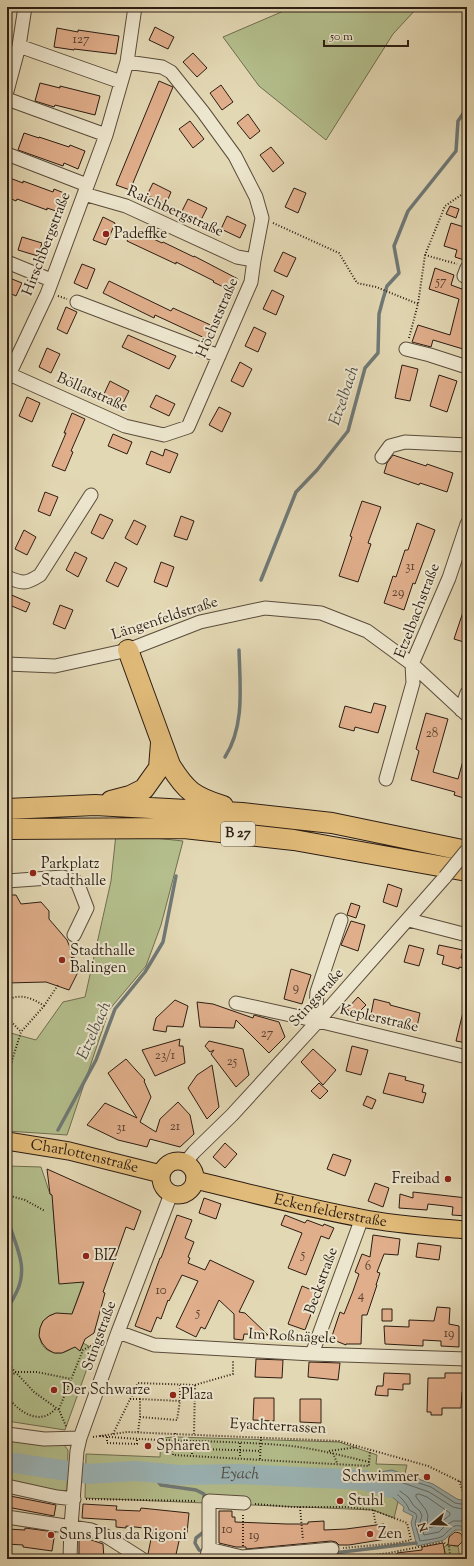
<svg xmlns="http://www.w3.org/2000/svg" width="474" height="1566" font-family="'Sorts Mill Goudy',serif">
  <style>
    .green { fill: #b4bf8d; stroke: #706e50 }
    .water { fill: #9bb6b9; stroke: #6f7977 }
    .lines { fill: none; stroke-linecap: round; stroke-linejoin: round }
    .shore { stroke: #646a66; stroke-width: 1 }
    .stream { stroke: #6f7977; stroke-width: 3.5 }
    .river { stroke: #9bb6b9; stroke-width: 20 }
    .building { fill: #e0ae8b; stroke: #2c1d13 }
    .minor-casing { stroke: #5a4c3b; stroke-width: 15 }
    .major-casing { stroke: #2c1d13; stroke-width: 19 }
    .highway-casing { stroke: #2c1d13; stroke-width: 22 }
    .path { stroke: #2c1d13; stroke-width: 2; stroke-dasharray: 1 2; stroke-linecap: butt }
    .minor { stroke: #ede6ce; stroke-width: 13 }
    .major { stroke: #e2bc7a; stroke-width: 17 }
    .highway { stroke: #e2bc7a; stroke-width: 20 }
    .minor-bridge-casing { stroke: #5a4c3b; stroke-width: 15; stroke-linecap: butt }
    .minor-bridge { stroke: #ede6ce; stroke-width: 13 }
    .poi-dot { fill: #8f2418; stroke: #ede6ce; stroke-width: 1.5 }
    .labels { text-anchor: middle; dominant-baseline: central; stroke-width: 4; stroke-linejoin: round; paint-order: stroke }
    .number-label { font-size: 13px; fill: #594131 }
    .shield { fill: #ede6ce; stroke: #66594b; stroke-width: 1 }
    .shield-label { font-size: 14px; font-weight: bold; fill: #2c1d13 }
    .street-label { font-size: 15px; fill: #2c1d13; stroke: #ede6ce }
    .poi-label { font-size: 15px; fill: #2c1d13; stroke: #ede6ce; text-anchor: start }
    .water-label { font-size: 16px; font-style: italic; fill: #4d4b45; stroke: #ede6ce }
  </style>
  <rect width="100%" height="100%" fill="#e3d8b4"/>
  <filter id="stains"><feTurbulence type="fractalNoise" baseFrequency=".005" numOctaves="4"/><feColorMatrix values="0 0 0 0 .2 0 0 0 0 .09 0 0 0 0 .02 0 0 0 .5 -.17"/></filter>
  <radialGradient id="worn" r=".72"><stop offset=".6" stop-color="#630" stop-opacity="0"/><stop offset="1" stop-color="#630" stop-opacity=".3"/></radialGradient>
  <path class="green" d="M293,7H418L393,34L326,140L259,86L223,37Z
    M116,834L183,841L161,925L146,966L109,1010L67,1135L7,1131V1032L36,1040L63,1002L85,997L111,881Z
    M7,1166L41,1167L50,1194L60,1199L53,1206L59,1282L86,1275L71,1317C38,1300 27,1351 57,1353C64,1353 69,1351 74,1346L80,1351L83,1343L94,1349L65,1430L7,1421Z
    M7,1437L64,1445L68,1450L67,1490L60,1492L7,1486Z
    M176,1437L339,1442L377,1455L376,1464L407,1465L394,1518L373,1510L85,1498L86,1454L160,1457L161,1438Z
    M450,1543L454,1546H458L460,1559H446L444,1547Z"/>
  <path class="water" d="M392,1470L433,1484L457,1499L465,1501L467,1505V1536L461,1530H455L444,1540L417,1546L411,1523L413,1516L403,1511L404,1507L384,1490L365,1485L363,1475Z"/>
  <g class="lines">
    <path class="shore" d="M419,1494L427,1497L450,1513V1515L436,1526L428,1528L427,1523L428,1516L426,1510L416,1497V1495Z
      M467,1505L455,1503L431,1487L392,1474L368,1480L369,1482C375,1484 381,1484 386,1487C393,1489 408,1503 409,1510L415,1513L417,1516L415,1523L420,1541C426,1540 438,1539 443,1536C451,1529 455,1520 467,1530
      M467,1510L453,1507L429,1492L392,1479L389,1481V1483L408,1497L414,1506L420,1511L422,1516L420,1522L424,1535L439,1532L445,1526L453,1521H462L467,1524"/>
    <path class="stream" d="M261,580L296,492L317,470L348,431L365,368L378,353L379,314L383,299L387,286L399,273L394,246L408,211L456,151L458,121L467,108
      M225,757C245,726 240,686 239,650
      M58,1130L96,1060L115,1009L145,972L163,942L176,876
      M7,1183V1181
      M7,1214C12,1242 30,1263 17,1291C14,1297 12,1303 7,1307
      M150,1472L161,1485L196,1490L204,1494V1499
      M205,1529V1531L196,1538L195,1543L199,1550L206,1553
      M334,1553L416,1543"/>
    <path class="river" id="s1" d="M7,1462L89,1474L135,1471L180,1475L239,1474L364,1480L390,1488"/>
  </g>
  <path class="building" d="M155,27L174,37L168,49L149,40Z
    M57,28L78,32V30L119,36L116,54L74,49V50L54,47Z
    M193,53L207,68L197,77L183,62Z
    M159,81L173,87L130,190L116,185Z
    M40,83L60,88V86L100,96L95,115L55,105L54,107L35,101Z
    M221,85L233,102L222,110L210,93Z
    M248,114L260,131L250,139L237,123Z
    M190,121L204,139L193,148L179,129Z
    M24,133L39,138V137L69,147L70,145L85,151L78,169L64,163L63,166L18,150Z
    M271,147L284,163L273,172L260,155Z
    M7,177L23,183V181L53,192L54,189L69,195L62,213L47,208V210L17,199L16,201L7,197Z
    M153,183L171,192L166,204L147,195Z
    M294,188L306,193L298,213L285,207Z
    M188,199L207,208L201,220L182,211Z
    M450,206L459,209L456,218L446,214Z
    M227,216L246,225L240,238L221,229Z
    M103,217L115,223L106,245L93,240Z
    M451,223L464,227V229L467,230L463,250L467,251L464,260L455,257L457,250L444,246Z
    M133,229L162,243L163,242L194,257V256L238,279L232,291L213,282L214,281L176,262V264L127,241Z
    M22,237L42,243L38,256L18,250Z
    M283,252L296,258L287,277L274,271Z
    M82,264L95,269L87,289L74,283Z
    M435,268L454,275L451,285L462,289L464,284L467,285V334L463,349L433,340L431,347L412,342L418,325L450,335L459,299L429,289Z
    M7,277L22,283L16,296L7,292Z
    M109,281L171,311L173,308L215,327L209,340L155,315L154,318L103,293Z
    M272,290L284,296L276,315L263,309Z
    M66,307L77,312L67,334L57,329Z
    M254,327L266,333L258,352L245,346Z
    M128,335L176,356L169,369L122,347Z
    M47,348L60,354L51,373L39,367Z
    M240,362L252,369L243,387L231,381Z
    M402,365L418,369L410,401L395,398Z
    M439,375L457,381L447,412L430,406Z
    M110,381L129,391L123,403L104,394Z
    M156,395L175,404L169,416L150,407Z
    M27,397L40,403L32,422L19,416Z
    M219,407L231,413L222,432L209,425Z
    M72,413L85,419L71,451L73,452L65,471L52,466L66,433H64Z
    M113,434L132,442L127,454L108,446Z
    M165,449L178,454L170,473L146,464L151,451L163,456Z
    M393,455L426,466L427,464L453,473L447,492L420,483L419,485L384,473L387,463Z
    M45,492L58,497L50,516L38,511Z
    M362,501L381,507L368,543L371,544L358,582L339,576L352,537L350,536Z
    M100,514L113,520L103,539L91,533Z
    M181,516L194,521L187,540L174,536Z
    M134,520L146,526L137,545L125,538Z
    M417,523L435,530L415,584L413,583L404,610L384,603L393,576L396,577L405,550H408Z
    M24,530L36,537L27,555L15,549Z
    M75,552L87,558L78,577L66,570Z
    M115,562L127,568L118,587L106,581Z
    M161,562L174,567L167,587L154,582Z
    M7,593L30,603L26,612L7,604Z
    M60,605L73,610L65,629L53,624Z
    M465,606H467V643L454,639Z
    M374,703L386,706L378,733L355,727L354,731L339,727L345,706L371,713Z
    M426,713L448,719L433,772L458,779L464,757L467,758V799L454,795L455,792L411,780L419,751L416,749Z
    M388,884L402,889L397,907L383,902Z
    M7,895H16L21,904L41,902L49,911V919L67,940L79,970L69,990L46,982L7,983Z
    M351,903L360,906L356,918L347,915Z
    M351,921L365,925L358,951L341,945Z
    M409,945L424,949L419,966L404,962Z
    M439,945L463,950L461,958L466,959L464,968L459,967V969L442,964L444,956L437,954Z
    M291,969L311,975L302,1004L284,999Z
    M358,997L366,1005L355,1016L347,1009Z
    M374,999L390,1003V1005L420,1013L416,1031L370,1019Z
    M175,1000L188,1006L183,1027L167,1026L166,1032L153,1030L156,1018Z
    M197,1002L213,1004L253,1018L254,1015L279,1022L285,1037L269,1053L236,1020L234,1028L200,1027Z
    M464,1008L467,1009V1043L456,1041Z
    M180,1039L179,1046H183L185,1063L155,1076L142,1050Z
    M209,1041L243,1049L249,1075L236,1087L211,1054L214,1050L210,1052L205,1046Z
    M352,1046L368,1050L361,1075L346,1071Z
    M313,1049L336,1070L323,1085L301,1062Z
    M126,1059L145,1080L144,1081L151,1097L140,1122L156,1132L160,1119L178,1102L190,1115L194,1134L180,1147L150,1139L147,1147L118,1140L87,1125L105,1103L137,1118L108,1073Z
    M212,1065L219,1107L207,1119L188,1088L197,1075Z
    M389,1073L406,1077L405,1080L424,1085L422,1092L426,1093L423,1103L383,1093Z
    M319,1083L328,1091L320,1099L311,1091Z
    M367,1096L376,1100L372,1109L363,1105Z
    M225,1143L237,1154L225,1168L213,1157Z
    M333,1154L351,1160L345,1176L327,1169Z
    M47,1169L141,1211L134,1230L126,1227L103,1292L105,1293L94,1333L85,1339L80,1351L75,1347L62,1353H54L47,1349L42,1343L39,1336L40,1328L43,1321L49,1316L56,1313L72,1314L84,1282L59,1284L52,1195L50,1194Z
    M375,1183L389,1188L383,1207L368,1201Z
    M413,1192L467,1198V1216L452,1215L453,1207L446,1206L428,1204L427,1210L399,1208L400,1194L413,1198Z
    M204,1198L221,1204L216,1219L199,1213Z
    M177,1215L192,1220L185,1238L194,1242L188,1257L190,1258L188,1263L205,1270L210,1260L254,1281L239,1312L245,1313L268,1335L244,1334L243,1340L234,1339V1314L219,1300L205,1329L201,1327L196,1337L176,1327L198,1281L182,1275L169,1301L168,1300L161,1319L157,1317L151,1332L135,1326L160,1258H161Z
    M285,1215L305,1223L307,1220L323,1226L324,1224L334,1228L329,1239L321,1236L306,1275L288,1268L302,1233L281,1225Z
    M373,1235L400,1239L398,1255L384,1254L377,1272L380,1273L376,1285H377L367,1315H362L361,1344H346V1345L331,1339L340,1312L344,1314L353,1291L359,1274L355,1272L362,1254L370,1257Z
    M418,1243L441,1246L439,1260L416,1257Z
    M302,1286L319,1293L305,1330L288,1324Z
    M437,1307L450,1308L449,1324L459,1326V1347L441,1346V1341L423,1340V1346L385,1344L384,1326L409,1327V1320L434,1321Z
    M382,1309H392V1321H382Z
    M256,1359L283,1360L282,1378L255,1377Z
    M309,1362L340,1363L338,1380L308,1377Z
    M384,1373L410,1374V1384H403V1390L388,1389V1396L375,1395L377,1386H383Z
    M445,1373H467V1392H462L461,1408H442V1415H431V1412H427L428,1378H445Z
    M254,1398H274V1421L253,1420Z
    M300,1399H321V1423L300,1422Z
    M10,1496L56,1505L54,1516L7,1507Z
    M83,1504L117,1506L116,1510L140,1511L141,1508L189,1513L187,1533L181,1532L175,1559H160L149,1557L148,1554L153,1529L126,1526V1528L116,1527V1520L82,1518Z
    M219,1511H232V1517H235V1522L287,1524H308V1522L324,1521V1530L346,1529L384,1524L386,1539L349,1545H339L336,1542L331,1541L246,1549V1547H236L219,1543Z
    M25,1528L55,1532L52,1551L23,1547V1545L7,1544V1529L25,1530Z
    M455,1532L460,1533L462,1535L463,1541L458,1546L448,1545L449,1537Z
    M80,1536L103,1544L104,1559H79V1542Z
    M443,1543L446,1559H397V1553L422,1550V1547Z"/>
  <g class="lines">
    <g class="minor-casing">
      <path id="minor" d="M19,46L121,82
        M7,91L19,46L25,7
        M7,99L106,135
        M7,154L87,185
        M84,194L126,206L237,257L254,260
        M7,262L51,280
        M467,268L464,276L467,277
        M77,302L219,356
        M406,349L430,355L467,367
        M9,374L125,426L164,435L188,427L251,282L254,260L262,218L256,197L235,156L203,112L171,72L162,67L127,62
        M7,379L47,294L106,135L127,62L135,7
        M382,457L390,446L405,442L467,445
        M7,577C23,584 26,584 40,575L91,495
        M7,664L55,666L128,650L200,622L265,608L321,613L367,631L412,664L467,715
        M461,710L467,693
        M386,779L413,683L412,664L449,578L467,524
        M7,881L63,877L77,882L87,908L74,935
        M409,920L467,935
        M236,1003L318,1021L467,1057
        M318,1021L316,1008L317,992L341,920
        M185,1163L194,1152L232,1115L318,1021L445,877
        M118,1332L154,1345L312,1354L467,1359
        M312,1354L362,1218
        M7,1434L44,1439L80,1438
        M7,1486L57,1497L74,1499
        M7,1517L91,1530L106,1536L142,1559
        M209,1549L242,1557L332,1549
        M70,1559L71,1526L77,1451L80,1438L118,1332L171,1194
        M206,1559L209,1549V1501L244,1503"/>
    </g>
    <g class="major-casing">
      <g id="major">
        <path id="s2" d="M7,1141L69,1151L161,1174"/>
        <circle cx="178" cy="1178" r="17"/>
        <path id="s3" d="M195,1180C250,1193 305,1208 361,1218C396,1225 432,1227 467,1230"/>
      </g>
    </g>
    <g class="highway-casing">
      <path id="highway" d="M128,650L170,765C186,791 194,797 223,806
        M111,801L130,796L144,789L159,768L161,743
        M7,809L95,805L242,813L332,823L467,851
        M7,829L184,828L294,840L467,871"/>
    </g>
    <path class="path" d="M273,223L339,253L357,283L376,287L418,304
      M425,255L457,264
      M58,296L67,299
      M409,338L418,304L425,255L445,206L467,191
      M72,958L73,946
      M7,1000C20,993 33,998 44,1006L21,1032L10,1067L7,1070
      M44,1006L58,985
      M7,1017L21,1032
      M7,1195L25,1200L45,1211
      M7,1363L34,1392L59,1410L66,1426
      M15,1372H37L71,1379
      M7,1380L9,1377L15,1373
      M195,1385L233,1374V1361
      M7,1396C18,1412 41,1427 56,1408
      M130,1399H140
      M180,1401V1385
      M59,1409L83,1350L98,1342L102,1343
      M138,1432L140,1417L177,1420L180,1401L140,1399V1417
      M175,1433L173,1455L369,1466L370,1450
      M113,1434L138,1383L195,1385L194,1434
      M100,1436C160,1442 220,1440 280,1445C310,1447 339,1455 369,1462
      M93,1437L127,1432L339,1441L428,1466L467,1485
      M107,1437V1443L137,1444V1439
      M192,1441V1455
      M240,1443V1458
      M174,1448L261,1451
      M329,1451L358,1447
      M333,1453L337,1463
      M260,1459L261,1437
      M459,1481L467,1502
      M86,1499L197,1501
      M255,1504L291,1507H347L373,1510L407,1523L411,1540L398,1543L343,1548
      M300,1507L303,1540
      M373,1510L376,1525
      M243,1546V1514
      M341,1559L389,1553L443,1542L449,1546L450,1555L457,1557V1559"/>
    <use href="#minor" class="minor"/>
    <use href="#major" class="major"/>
    <use href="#highway" class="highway"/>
    <g class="minor-bridge-casing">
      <path id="minor-bridge" d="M445,877L467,850"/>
    </g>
    <use href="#minor-bridge" class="minor-bridge"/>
  </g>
  <g class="poi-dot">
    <circle cx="106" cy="234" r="4"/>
    <circle cx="33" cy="873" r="4"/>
    <circle cx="62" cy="960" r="4"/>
    <circle cx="448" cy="1179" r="4"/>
    <circle cx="86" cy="1256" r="4"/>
    <circle cx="54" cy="1390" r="4"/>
    <circle cx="173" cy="1395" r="4"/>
    <circle cx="148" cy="1446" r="4"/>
    <circle cx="427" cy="1477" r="4"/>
    <circle cx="340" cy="1501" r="4"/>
    <circle cx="370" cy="1534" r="4"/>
    <circle cx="51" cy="1535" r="4"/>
  </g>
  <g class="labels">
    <g class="number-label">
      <text x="81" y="40">127</text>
      <text x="441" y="282">57</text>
      <text x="410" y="567">31</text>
      <text x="398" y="593">29</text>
      <text x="432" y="734">28</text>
      <text x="296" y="988">9</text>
      <text x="267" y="1034">27</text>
      <text x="165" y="1056">23/1</text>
      <text x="232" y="1062">25</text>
      <text x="175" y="1127">21</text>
      <text x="121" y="1128">31</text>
      <text x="303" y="1255">5</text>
      <text x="368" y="1267">6</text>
      <text x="161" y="1291">10</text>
      <text x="361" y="1296">4</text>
      <text x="198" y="1313">5</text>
      <text x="449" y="1334">19</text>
      <text x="227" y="1530">10</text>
      <text x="254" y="1536">19</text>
    </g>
    <rect class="shield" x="221" y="822" width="34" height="24" rx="3"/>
    <g class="shield-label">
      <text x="238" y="834">B 27</text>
    </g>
    <g class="street-label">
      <text transform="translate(175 212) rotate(24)">Raichbergstraße</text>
      <text transform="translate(47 244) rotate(-69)">Hirschbergstraße</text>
      <text transform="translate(218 318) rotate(-67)">Höchststraße</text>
      <text transform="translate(92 393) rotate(24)">Böllatstraße</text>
      <text transform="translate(418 611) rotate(-69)">Etzelbachstraße</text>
      <text transform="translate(165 619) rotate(-18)">Längenfeldstraße</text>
      <text transform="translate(317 998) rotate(-48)">Stingstraße</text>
      <text transform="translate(379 1019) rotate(13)">Keplerstraße</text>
      <text stroke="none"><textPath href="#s2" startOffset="79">Charlottenstraße</textPath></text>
      <text stroke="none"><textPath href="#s3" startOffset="139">Eckenfelderstraße</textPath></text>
      <text transform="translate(322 1281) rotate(-70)">Beckstraße</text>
      <text transform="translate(100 1336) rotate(-70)">Stingstraße</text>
      <text transform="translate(292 1337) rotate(3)">Im Roßnägele</text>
      <text transform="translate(278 1427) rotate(3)">Eyachterrassen</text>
    </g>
    <g class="poi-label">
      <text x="114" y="234">Padeffke</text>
      <text x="41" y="864">Parkplatz<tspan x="41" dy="17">Stadthalle</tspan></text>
      <text x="70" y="951">Stadthalle<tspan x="70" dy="17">Balingen</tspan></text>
      <text x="440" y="1179" text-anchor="end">Freibad</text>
      <text x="94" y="1256">BIZ</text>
      <text x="62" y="1390">Der Schwarze</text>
      <text x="181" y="1395">Plaza</text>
      <text x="156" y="1446">Sphären</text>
      <text x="419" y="1477" text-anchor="end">Schwimmer</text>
      <text x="348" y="1501">Stuhl</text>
      <text x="378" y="1534">Zen</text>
      <text x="59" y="1535">Suns Plus da Rigoni</text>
    </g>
    <g class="water-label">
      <text transform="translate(345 396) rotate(-71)">Etzelbach</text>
      <text transform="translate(95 1031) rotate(-66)">Etzelbach</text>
      <text stroke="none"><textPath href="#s1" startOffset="234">Eyach</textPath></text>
    </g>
  </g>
  <rect width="474" height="1566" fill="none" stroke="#e3d8b4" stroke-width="24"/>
  <rect x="8" y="8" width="458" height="1550" fill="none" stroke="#2c1d13" stroke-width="2"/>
  <rect x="12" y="12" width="450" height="1542" fill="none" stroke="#2c1d13"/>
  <g transform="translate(432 1524) rotate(251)" stroke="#ede6ce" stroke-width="3" paint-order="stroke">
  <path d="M0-3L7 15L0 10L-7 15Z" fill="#2c1d13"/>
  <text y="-6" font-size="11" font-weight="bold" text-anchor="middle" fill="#2c1d13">N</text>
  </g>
  <path d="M324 40v6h84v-6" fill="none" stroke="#2c1d13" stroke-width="2"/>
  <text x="330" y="40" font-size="12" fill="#2c1d13" stroke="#ede6ce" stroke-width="3" paint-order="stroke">50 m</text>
  <rect width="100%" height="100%" filter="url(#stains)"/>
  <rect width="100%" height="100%" fill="url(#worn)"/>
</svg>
